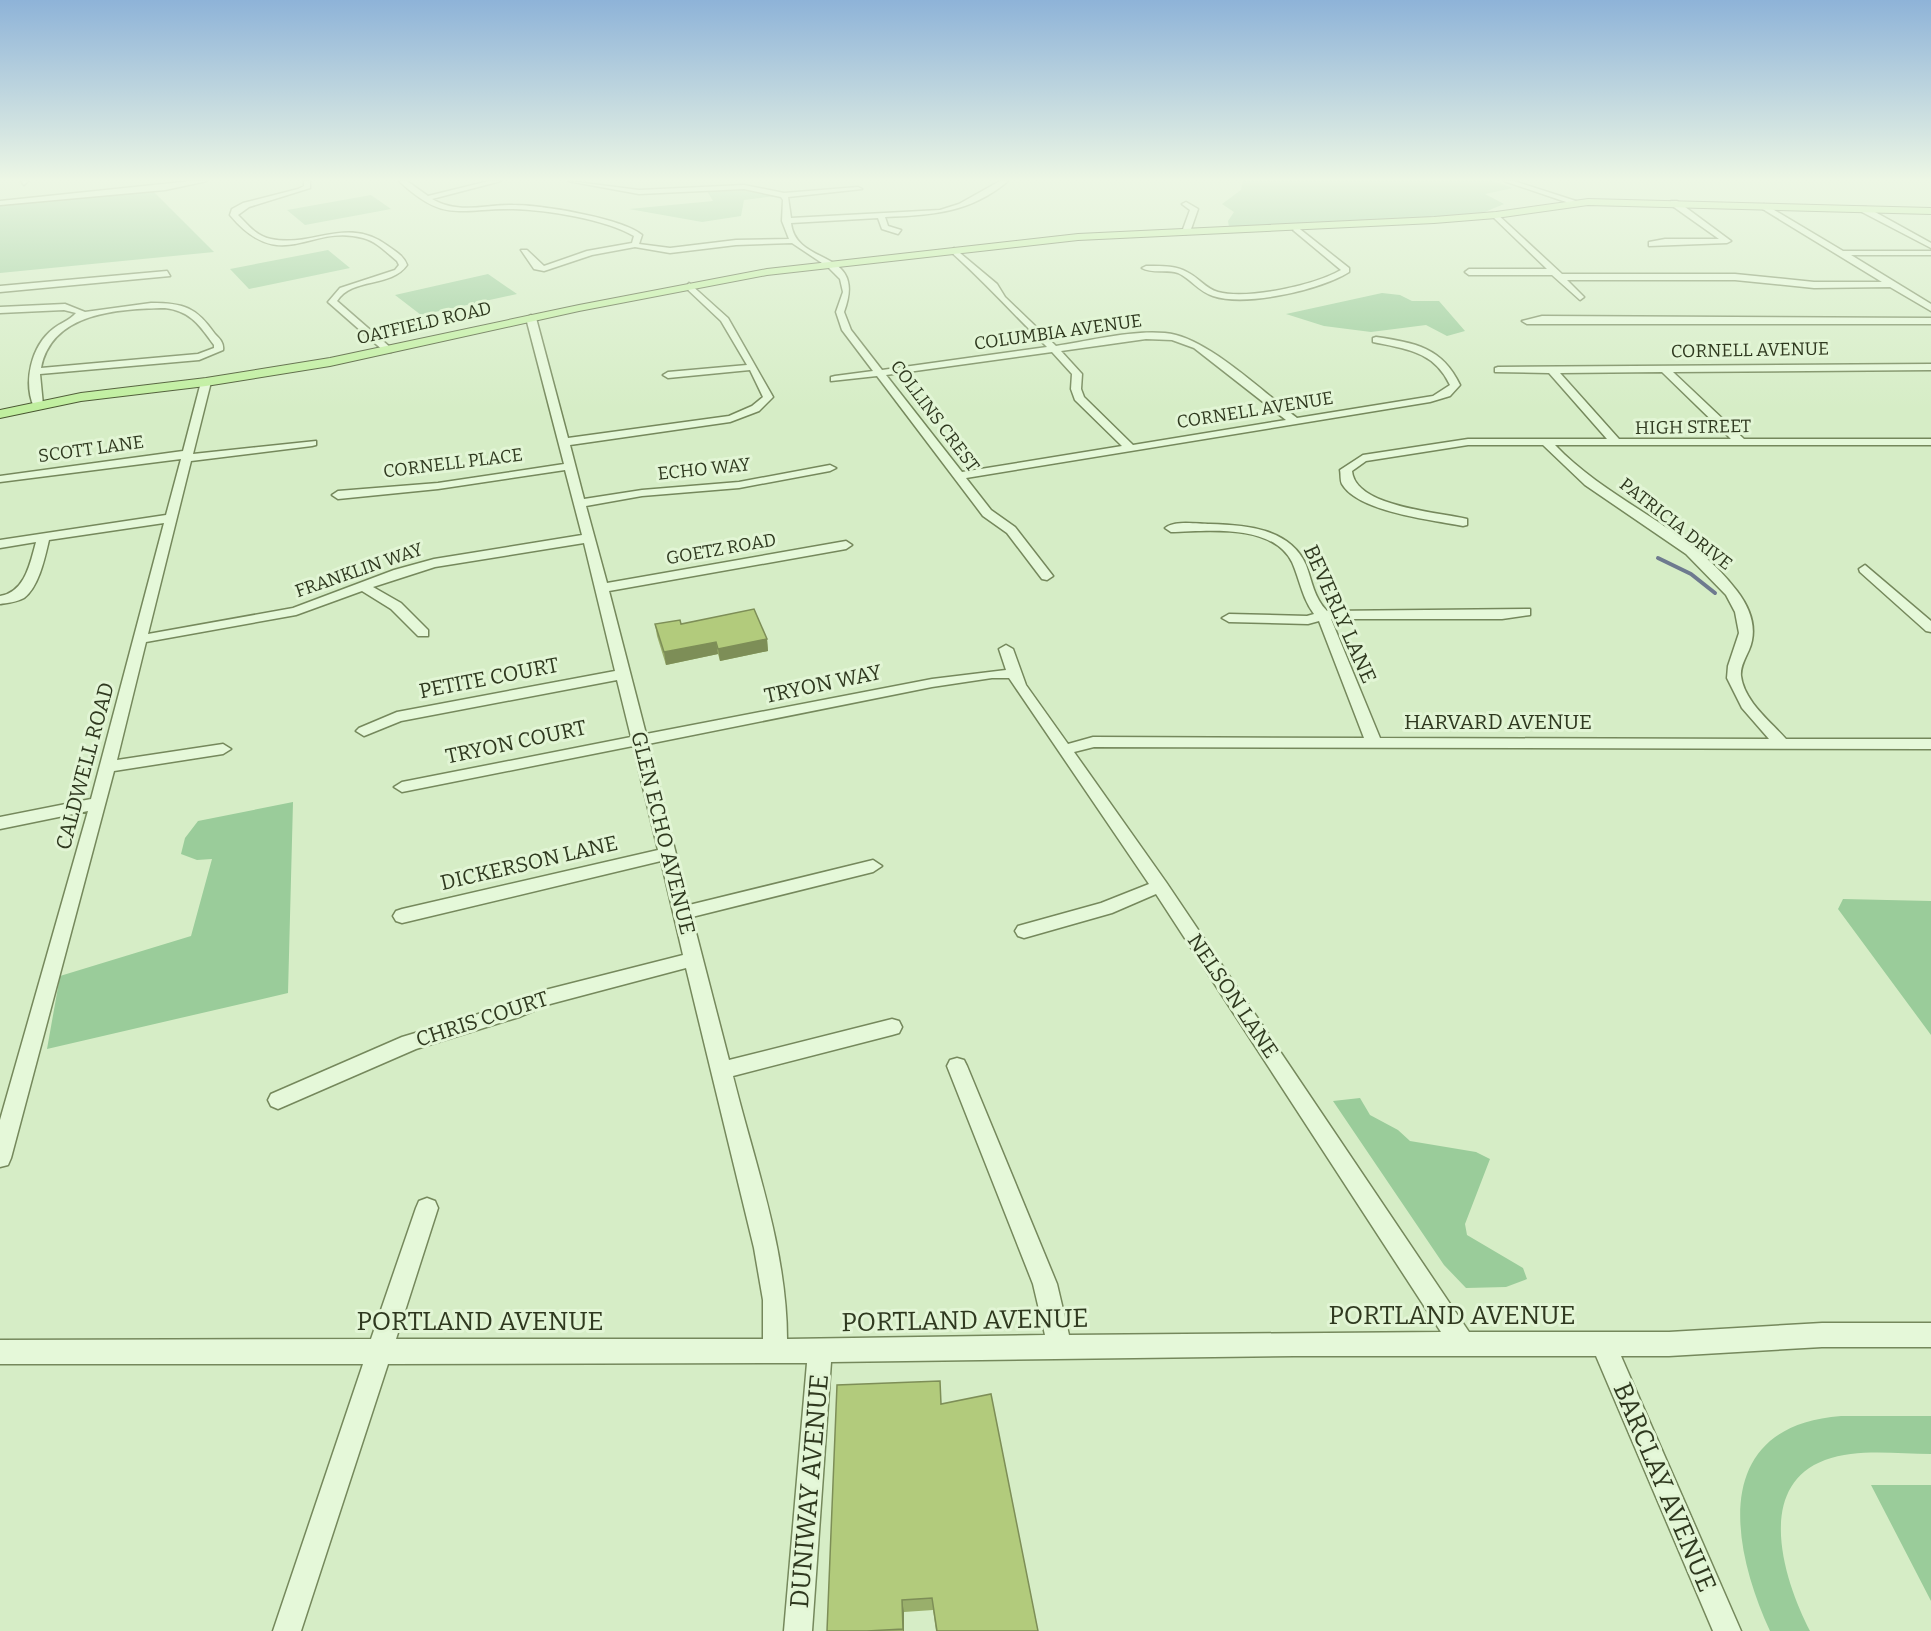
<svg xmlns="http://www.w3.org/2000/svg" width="1931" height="1631" viewBox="0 0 1931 1631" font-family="Bitter,serif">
<rect width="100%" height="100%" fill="#d6edc6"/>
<path fill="#9acc9a" d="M 1243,181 L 1493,181 L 1513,188 L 1485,194 L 1504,204 L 1480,214 L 1374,221 L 1229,227 L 1228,221 L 1234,212 L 1222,204 L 1241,190 Z
M 739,189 L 775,196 L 744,200 L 741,216 L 702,222 L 629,209 L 713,201 L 707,191 Z
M 153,191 L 214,252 L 0,273 L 0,204 Z
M 371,195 L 391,209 L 305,225 L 287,210 Z
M 328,250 L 350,268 L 249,289 L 230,269 Z
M 488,274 L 517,294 L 421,315 L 395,295 Z
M 1382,293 L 1400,295 L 1412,301 L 1439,301 L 1465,331 L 1447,336 L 1426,325 L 1371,332 L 1324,326 L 1286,314 Z
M 293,802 L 288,993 L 47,1049 L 60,976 L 191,936 L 212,859 L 197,860 L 181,854 L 185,838 L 198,821 Z
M 1843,899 L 1931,901 L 1931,1035 L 1838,909 Z
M 1360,1098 L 1370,1115 L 1398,1130 L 1410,1141 L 1476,1152 L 1490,1159 L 1465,1224 L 1467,1235 L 1523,1268 L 1527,1279 L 1506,1287 L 1466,1288 L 1444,1265 L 1333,1101 Z
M 1841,1416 L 1931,1416 L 1931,1454 C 1897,1454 1858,1448 1825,1460 C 1753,1487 1785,1583 1810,1631 L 1770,1631 C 1730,1544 1711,1426 1841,1416 Z
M 1871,1485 L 1931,1485 L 1931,1601 Z"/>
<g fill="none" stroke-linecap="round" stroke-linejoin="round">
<path stroke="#6e7a8f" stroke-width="4" d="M 1658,558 L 1691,574 L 1715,593"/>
<defs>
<path id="minor" d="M 21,181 L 28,181 L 24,185 Z
M 192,181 L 207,181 L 165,190 L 0,205 L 0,201 Z
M 304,181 L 310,181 L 310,188 L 249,207 L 238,215 C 248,225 256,236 271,239 C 313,248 347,215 388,246 C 395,251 404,256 407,265 C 391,288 352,277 337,301 L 391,348 L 391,352 L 385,352 L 328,302 L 340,288 L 395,270 L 399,265 L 397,261 C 387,253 376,241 363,238 C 310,223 281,276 230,215 L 232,209 L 243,203 L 298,189 L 304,186 Z
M 399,181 L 407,181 L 428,196 L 489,181 L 501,181 L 432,199 C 459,215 485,204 513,205 C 541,205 622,218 642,235 L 639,244 L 670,248 L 736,240 L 789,239 L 782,221 L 783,200 L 781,197 L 744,189 L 639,194 L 568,181 L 639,190 L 744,185 L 784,193 L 858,187 L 862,189 L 788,197 L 791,218 L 940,210 L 959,204 L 1000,181 L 1008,181 C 970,213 932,215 885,217 L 888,226 L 901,230 L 898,234 L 882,229 L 878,218 L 791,223 C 796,268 868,247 844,312 L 851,330 L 882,370 L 1047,347 C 1014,315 985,282 951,252 L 954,248 L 997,284 L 1005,297 L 1056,346 C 1090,341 1143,327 1176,335 C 1214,345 1265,393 1297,418 L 1433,396 L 1450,385 C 1434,351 1406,349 1373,342 L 1373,338 L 1376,337 C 1415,343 1442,347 1460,385 L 1450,396 L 1430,402 L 966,478 L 991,510 L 1015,527 L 1053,576 L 1047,580 L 1042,579 L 1007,533 L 983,516 L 877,376 L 831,381 L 831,377 L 835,376 L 873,371 L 842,330 L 836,312 L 843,292 L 840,279 L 828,267 L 792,243 L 736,245 L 670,253 L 635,247 L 592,255 L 544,271 L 534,269 L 521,250 L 527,250 L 544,266 L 587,251 L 632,243 L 634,236 C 605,219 547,210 513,209 C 459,208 445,224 399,181 ZM 1146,339 L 1172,340 L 1194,348 L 1286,420 L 1133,445 L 1084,397 L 1081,389 L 1082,374 L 1061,351 ZM 1052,352 L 1072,374 L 1071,389 L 1075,400 L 1122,446 L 962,472 L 886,375 Z
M 1504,181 L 1514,181 L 1579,202 L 1572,204 Z
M 1671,201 L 1677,201 L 1731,241 L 1727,243 L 1649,246 L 1649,242 L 1665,239 L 1719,239 L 1671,205 Z
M 1186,202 L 1198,209 L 1190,232 L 1186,234 L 1182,232 L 1190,210 L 1182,204 Z
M 1764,204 L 1843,251 L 1931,251 L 1931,255 L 1851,255 L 1931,304 L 1931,311 L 1890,287 L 1814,288 L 1735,280 L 1567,280 L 1584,297 L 1580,300 L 1552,275 L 1469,275 L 1465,272 L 1469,269 L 1547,269 L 1493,217 L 1496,213 L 1562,274 L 1735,274 L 1814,282 L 1882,282 L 1761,208 Z
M 1860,207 L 1866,207 L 1931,243 L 1931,248 L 1860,211 Z
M 1296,226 L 1349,268 L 1349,272 C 1320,290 1246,307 1213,296 C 1199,292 1191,279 1178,273 C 1167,269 1152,274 1142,268 L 1146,266 C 1160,266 1175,265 1187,272 C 1198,277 1206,289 1218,292 C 1248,300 1315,285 1341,270 L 1293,230 Z
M 167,271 L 170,276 L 0,292 L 0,286 Z
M 689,283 L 728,318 L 773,397 L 759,411 L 730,422 L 570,445 L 584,499 L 642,490 L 739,482 L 830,465 L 836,468 L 830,471 L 739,488 L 642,496 L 586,506 L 607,583 L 846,541 L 852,545 L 846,549 L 609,591 L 646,734 L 932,679 L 1006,670 L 999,649 L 1006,645 L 1013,649 L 1026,685 L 1068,744 L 1093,737 L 1364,738 L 1319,621 L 1308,624 L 1229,622 L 1222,618 L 1229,614 L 1307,616 L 1314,614 C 1302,598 1300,580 1292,562 C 1272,523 1207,531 1171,532 L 1165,528 C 1174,520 1198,524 1210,524 C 1245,525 1290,528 1306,565 C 1312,581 1314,598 1327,611 L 1530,609 L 1530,615 L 1502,619 L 1331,619 L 1380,738 L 1769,739 L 1742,708 L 1727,678 L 1728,666 L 1739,633 L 1735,612 L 1726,595 L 1686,554 L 1585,485 L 1543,445 L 1468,445 L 1366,461 L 1352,471 C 1355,507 1438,512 1467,519 L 1467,525 L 1463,526 C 1433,520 1358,512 1342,484 C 1340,480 1341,474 1340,470 L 1363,455 L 1468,439 L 1607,439 L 1549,373 L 1495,372 L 1495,368 L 1498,367 L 1931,364 L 1931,370 L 1673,372 L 1744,439 L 1931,439 L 1931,445 L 1555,445 C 1609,502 1690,528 1737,591 C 1750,608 1758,629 1749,650 C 1745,659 1740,667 1741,676 C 1744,701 1770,721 1786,739 L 1931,739 L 1931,749 L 1094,747 L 1074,752 L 1166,882 L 1469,1332 L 1669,1332 L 1822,1323 L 1931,1323 L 1931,1347 L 1822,1347 L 1669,1356 L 1621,1356 L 1741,1631 L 1713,1631 L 1596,1356 L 1294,1356 L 831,1362 L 812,1631 L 784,1631 L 807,1363 L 388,1364 L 301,1631 L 273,1631 L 363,1364 L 0,1364 L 0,1340 L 371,1339 L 416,1208 L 419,1201 L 427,1198 L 435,1201 L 438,1208 L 396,1339 L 763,1339 L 763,1300 L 754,1248 L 686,968 L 550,1004 L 519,1017 L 416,1049 L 278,1109 L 271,1106 L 268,1100 L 271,1094 L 402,1037 L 505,1006 L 545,990 L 683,955 L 661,861 L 402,923 L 396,921 L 393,916 L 396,911 L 402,909 L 658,850 L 633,746 L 402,792 L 394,787 L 402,782 L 631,737 L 617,680 L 401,721 L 364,736 L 356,731 L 359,728 L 397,712 L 615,671 L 584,543 L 435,567 L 373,587 L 401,603 L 428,630 L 428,636 L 418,636 L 391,609 L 362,591 L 296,615 L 146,642 L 117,760 L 223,744 L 231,749 L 223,754 L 114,771 L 11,1158 L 8,1165 L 0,1167 L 0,1120 L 88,811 L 0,829 L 0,817 L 91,799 L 164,523 L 49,540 C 45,557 39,587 24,598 C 17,602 7,603 0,604 L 0,596 C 25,592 30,564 36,542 L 0,548 L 0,540 L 166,515 L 181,459 L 0,482 L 0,476 L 183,451 L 201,382 L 206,379 L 211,382 L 193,454 L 316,441 L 316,445 L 312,446 L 191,461 L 148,634 L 293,608 L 394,570 L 434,559 L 582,535 L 565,470 L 438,489 L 338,499 L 332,495 L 338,491 L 438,483 L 564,464 L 526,318 L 531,315 L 536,318 L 568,438 L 729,416 L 752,406 L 763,397 L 750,370 L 668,378 L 663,375 L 668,372 L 747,365 L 721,321 L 686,288 ZM 1662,372 L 1731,439 L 1619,439 L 1560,373 ZM 992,678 L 1009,678 L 1149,884 L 1101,903 L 1018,926 L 1015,931 L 1018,936 L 1024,938 L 1112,913 L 1156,894 L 1441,1332 L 1069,1335 L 1057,1284 L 967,1066 L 964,1060 L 957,1058 L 950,1060 L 947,1066 L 1033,1284 L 1045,1335 L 787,1339 C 787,1250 754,1161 733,1076 L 892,1035 L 899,1033 L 902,1027 L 899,1021 L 892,1019 L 729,1060 L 692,917 L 873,872 L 882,866 L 873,860 L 689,905 L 648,744 L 932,687 Z
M 151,303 C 184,303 196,307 215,334 C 220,339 224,343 223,350 L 199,360 L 40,374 L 43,405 L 34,407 C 23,383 31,346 53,329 C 60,323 69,321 76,313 L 64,310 L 0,313 L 0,307 L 65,304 L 85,312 ZM 165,308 C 191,311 200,326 214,345 L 214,348 L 198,354 L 41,368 C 52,312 118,309 165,308 Z
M 1542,316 L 1931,318 L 1931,324 L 1527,324 L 1522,321 Z
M 1865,565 L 1931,621 L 1931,632 L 1926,631 L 1860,572 L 1859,569 Z"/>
<path id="major" d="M 1588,199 L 1931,208 L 1931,214 L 1588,205 L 1496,218 L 1434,223 L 1078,240 L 767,275 L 579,311 L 330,366 L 206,386 L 81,401 L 0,418 L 0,410 L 81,393 L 206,378 L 330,358 L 579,305 L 767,269 L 1078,234 L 1434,217 L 1496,212 Z"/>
</defs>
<use href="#minor" stroke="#75885c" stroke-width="3"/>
<use href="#major" stroke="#485630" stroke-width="2"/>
<use href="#minor" fill="#e5f8d9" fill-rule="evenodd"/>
<use href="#major" fill="#c0ef9f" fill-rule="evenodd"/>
</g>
<path fill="#99af6b" d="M 655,624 L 767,639 L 768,651 L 720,661 L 718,654 L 666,665 L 657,636 Z
M 941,1404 L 1038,1631 L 936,1631 L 933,1610 L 904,1612 L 904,1631 L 827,1631 Z"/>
<path fill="#7d8e57" d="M 767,639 L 768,651 L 720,661 L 718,649 Z
M 716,642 L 718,654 L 666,665 L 664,652 Z
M 902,1600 L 904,1612 L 904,1631 L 903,1631 Z"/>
<path fill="#b2cb7c" stroke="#7d8e57" stroke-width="1.5" d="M 754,609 L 767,639 L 718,649 L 716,642 L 664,652 L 655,624 L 680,620 L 681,624 Z
M 940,1381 L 941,1404 L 991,1394 L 1038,1631 L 937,1631 L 932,1598 L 902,1600 L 903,1629 L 867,1631 L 827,1631 L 837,1385 Z"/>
<linearGradient id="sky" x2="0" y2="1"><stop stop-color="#8eb3d8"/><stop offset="0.44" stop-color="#edf7e5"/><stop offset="1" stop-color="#edf7e5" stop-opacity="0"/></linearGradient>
<rect width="1931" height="409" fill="url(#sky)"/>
<g text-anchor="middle" stroke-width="6" stroke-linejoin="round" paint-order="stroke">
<g font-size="18" fill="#2f391f" stroke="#e2f5d5">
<text transform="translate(424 323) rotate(-13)" y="6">OATFIELD ROAD</text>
<text transform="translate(1058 332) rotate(-8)" y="6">COLUMBIA AVENUE</text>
<text transform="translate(1750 350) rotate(-1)" y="6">CORNELL AVENUE</text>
<text transform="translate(1255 410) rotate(-9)" y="6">CORNELL AVENUE</text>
<text transform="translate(935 416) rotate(53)" y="6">COLLINS CREST</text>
<text transform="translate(1693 427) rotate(-1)" y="6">HIGH STREET</text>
<text transform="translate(91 449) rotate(-8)" y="6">SCOTT LANE</text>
<text transform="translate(453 463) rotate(-7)" y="6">CORNELL PLACE</text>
<text transform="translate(704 469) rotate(-6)" y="6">ECHO WAY</text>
<text transform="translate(1676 524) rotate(38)" y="6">PATRICIA DRIVE</text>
<text transform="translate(721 549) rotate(-10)" y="6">GOETZ ROAD</text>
<text transform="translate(359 570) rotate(-19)" y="6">FRANKLIN WAY</text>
</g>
<g font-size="21" fill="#2f391f" stroke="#e2f5d5">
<text transform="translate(1340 614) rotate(66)" y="7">BEVERLY LANE</text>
<text transform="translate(489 678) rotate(-11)" y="7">PETITE COURT</text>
<text transform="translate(823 684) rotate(-12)" y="7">TRYON WAY</text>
<text x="1498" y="729">HARVARD AVENUE</text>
<text transform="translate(516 742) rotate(-12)" y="7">TRYON COURT</text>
<text transform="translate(85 766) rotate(-75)" y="7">CALDWELL ROAD</text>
<text transform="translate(663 833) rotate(76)" y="7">GLEN ECHO AVENUE</text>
<text transform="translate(529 863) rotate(-13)" y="7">DICKERSON LANE</text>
<text transform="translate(1233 996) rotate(56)" y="7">NELSON LANE</text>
<text transform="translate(482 1019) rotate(-18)" y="7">CHRIS COURT</text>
</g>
<g font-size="26" fill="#2f391f" stroke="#e2f5d5">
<text x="1452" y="1324">PORTLAND AVENUE</text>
<text transform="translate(965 1320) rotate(-1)" y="9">PORTLAND AVENUE</text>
<text x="480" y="1330">PORTLAND AVENUE</text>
<text transform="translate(1665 1487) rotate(67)" y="9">BARCLAY AVENUE</text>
<text transform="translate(809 1491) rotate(-85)" y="9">DUNIWAY AVENUE</text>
</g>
</g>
</svg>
